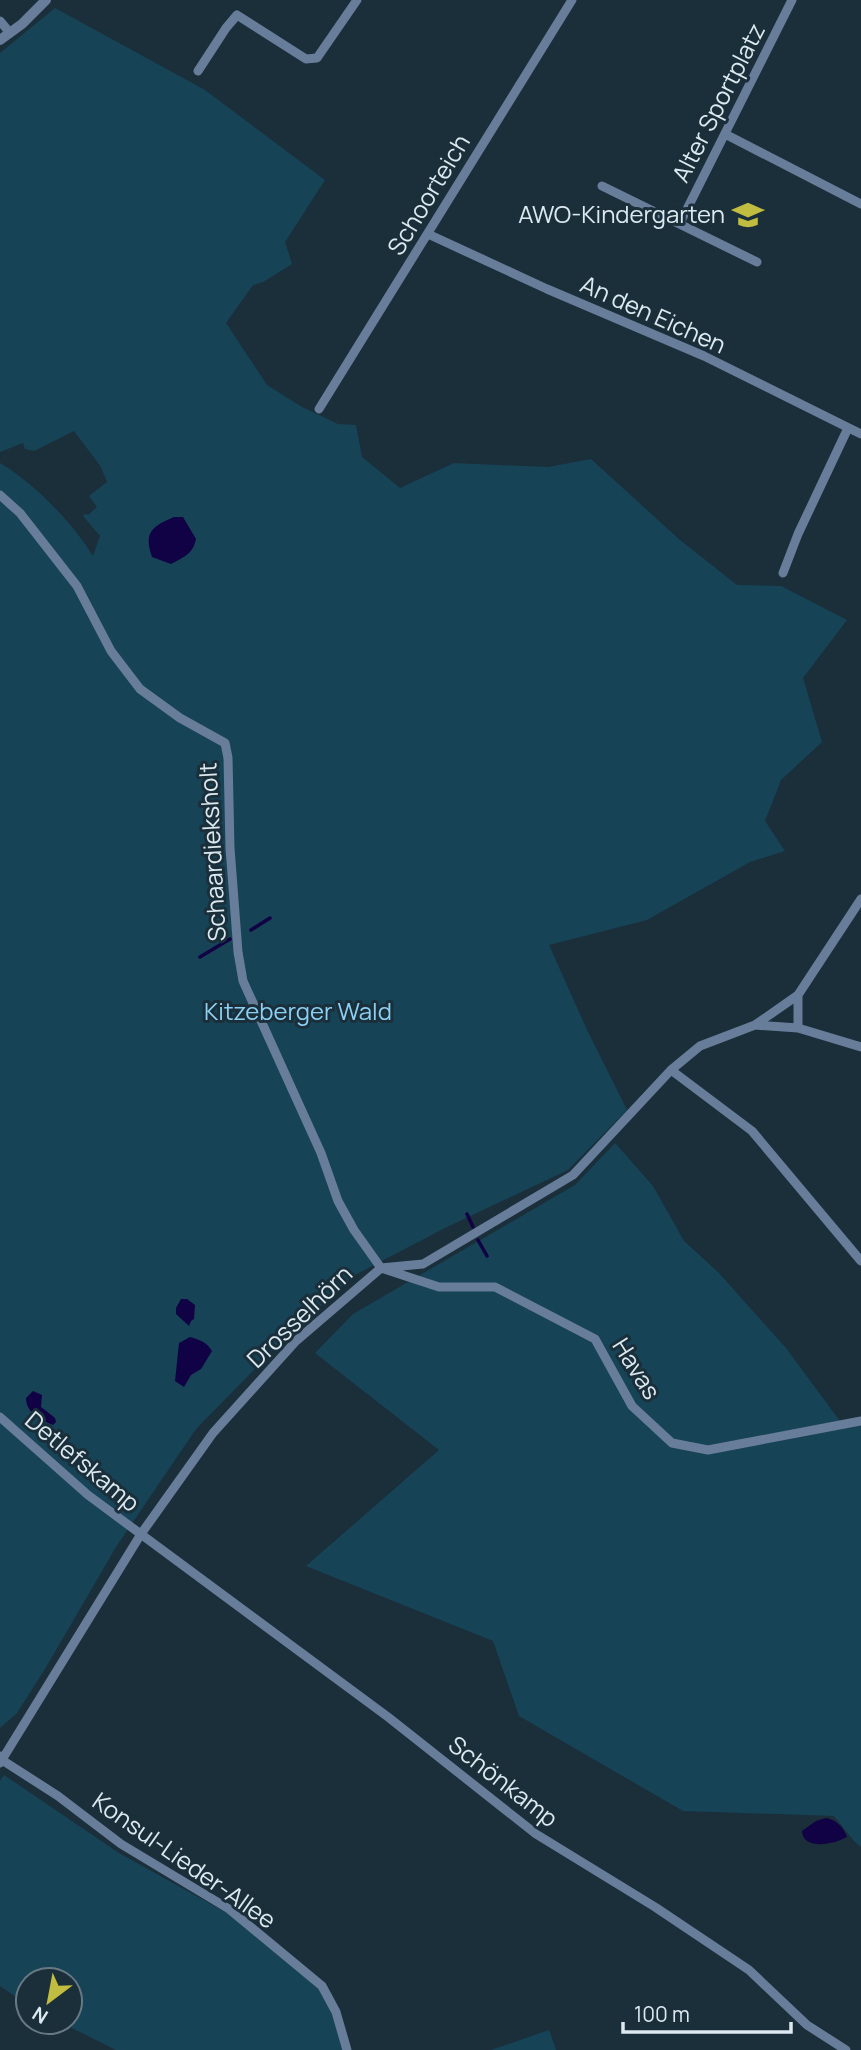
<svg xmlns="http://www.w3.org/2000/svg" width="861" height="2050" viewBox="0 0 861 2050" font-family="Manrope,sans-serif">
<rect width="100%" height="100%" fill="#1a2f3a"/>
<path fill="#174357" d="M 55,8 L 205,90 L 325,180 L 285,242 L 292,264 L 263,282 L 253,285 L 226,323 L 267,385 L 302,407 L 338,424 L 356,425 L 362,457 L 400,488 L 454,463 L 548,467 L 591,459 L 680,540 L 737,585 L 781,586 L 847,620 L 803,678 L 822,742 L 781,780 L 765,821 L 785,851 L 750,862 L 647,920 L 549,945 L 588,1032 L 627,1110 L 568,1170 L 445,1228 L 355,1275 L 285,1338 L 196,1429 L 116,1547 L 45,1669 L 17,1713 L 0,1728 L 0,463 C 35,484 71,521 93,556 L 100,536 L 83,516 L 86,514 L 88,515 L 97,507 L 89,496 L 107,482 L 101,467 L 74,431 L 34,451 L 25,449 L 23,443 L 0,452 L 0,53 Z
M 615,1143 L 653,1186 L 684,1241 L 718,1272 L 786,1348 L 842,1424 L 861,1417 L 861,1847 L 854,1841 L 834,1816 L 683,1811 L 519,1716 L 493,1641 L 306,1566 L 439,1450 L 315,1353 L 353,1314 L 575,1185 Z
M 4,1775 L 119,1853 L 227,1913 L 319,1989 L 333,2014 L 343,2050 L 116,2050 L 60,2022 L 70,2022 L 70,1980 L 28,1980 L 28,2005 L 0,1986 L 0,1781 Z
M 549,2030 L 556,2050 L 491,2050 Z"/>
<path fill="#100244" d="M 174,517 L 183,517 L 196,539 C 193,554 184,557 171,564 L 152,557 C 143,532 153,526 174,517 Z
M 181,1299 L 187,1299 L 195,1305 L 194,1319 L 191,1321 L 189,1326 L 176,1314 L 176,1308 Z
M 190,1337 C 200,1340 207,1342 212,1351 L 201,1369 L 191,1375 L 184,1387 L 175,1381 L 179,1343 Z
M 33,1391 L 42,1395 L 41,1407 L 55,1418 L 56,1422 L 53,1425 C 41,1420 26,1413 26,1398 Z
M 826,1818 C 837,1820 844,1828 847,1837 C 835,1844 803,1851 802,1831 L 816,1821 Z"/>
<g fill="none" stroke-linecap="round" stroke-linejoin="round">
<path stroke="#100244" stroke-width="3.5" d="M 251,930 L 270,918
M 200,957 L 230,939
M 467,1214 L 473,1227
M 478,1240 L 487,1256"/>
<path stroke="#687d99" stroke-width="9" d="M 0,21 L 10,33
M 198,71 L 226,28 L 237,15 L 306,59 L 317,58 L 357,0
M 725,134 L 861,204
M 602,186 L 757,262
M 680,223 L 792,0
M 428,234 L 547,289 L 704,356 L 861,434
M 319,409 L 572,0
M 0,495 L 20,513 L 77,586 L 111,651 L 140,689 L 180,718 L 225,743 L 228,758 L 230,848 L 238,952 L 243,981 L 321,1153 L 338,1201 L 354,1230 L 381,1268 L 439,1287 L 495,1287 L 595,1339 L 632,1406 L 672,1443 L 708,1450 L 861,1421
M 783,573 L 798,534 L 848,428
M 755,1025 L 798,995 L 861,899
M 798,1028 L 798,995
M 671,1070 L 752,1131 L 861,1261
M 0,1417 L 88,1495 L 388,1717 L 536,1834 L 655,1907 L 749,1970 L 807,2025 L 846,2050
M 0,1756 L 2,1760 L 58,1796 L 121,1844 L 229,1909 L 322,1986 L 336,2012 L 347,2050
M 0,1763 L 141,1534 L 213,1433 L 296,1341 L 381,1268 L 423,1264 L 573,1175 L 671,1070 L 700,1046 L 755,1025 L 798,1028 L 861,1047"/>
<path stroke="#687d99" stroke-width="10" d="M 0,40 L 22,24 L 46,0"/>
</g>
<defs>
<symbol id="school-bare" viewBox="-9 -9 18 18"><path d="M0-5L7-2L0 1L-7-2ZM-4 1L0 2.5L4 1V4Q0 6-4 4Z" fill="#c1bd40" stroke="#1a2f3a" stroke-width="2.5" paint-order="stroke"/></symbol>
</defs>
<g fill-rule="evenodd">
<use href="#school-bare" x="726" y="193" width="44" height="44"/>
</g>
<g text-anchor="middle" stroke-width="6" stroke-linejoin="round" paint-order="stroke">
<g font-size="24" fill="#dce9f0" stroke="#1a2f3a">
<text transform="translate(719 103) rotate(-63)" y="8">Alter Sportplatz</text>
<text transform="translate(429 195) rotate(-59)" y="8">Schoorteich</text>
<text transform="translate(653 315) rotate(24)" y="8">An den Eichen</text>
<text transform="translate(213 852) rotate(-93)" y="8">Schaardieksholt</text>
<text transform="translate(300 1317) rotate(-44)" y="8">Drosselhörn</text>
<text transform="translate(636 1369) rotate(58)" y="8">Havas</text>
<text transform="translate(82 1462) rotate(40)" y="8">Detlefskamp</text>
<text transform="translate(503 1782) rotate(38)" y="8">Schönkamp</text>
<text transform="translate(184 1861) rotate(35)" y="8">Konsul-Lieder-Allee</text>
</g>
<g font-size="24" fill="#dce9f0" stroke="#1a2f3a" text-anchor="end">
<text x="725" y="223">AWO-Kindergarten</text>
</g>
<g font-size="24" fill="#8bd0f2" stroke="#1a2f3a">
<text x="298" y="1020">Kitzeberger Wald</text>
</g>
</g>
<g transform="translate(49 2001) rotate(212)"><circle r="33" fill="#1a2f3a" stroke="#687983" stroke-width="2"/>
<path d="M0-5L12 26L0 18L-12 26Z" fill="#c1bd40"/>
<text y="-10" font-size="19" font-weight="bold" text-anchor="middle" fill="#dce9f0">N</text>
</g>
<path d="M623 2022v10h168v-10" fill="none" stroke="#dce9f0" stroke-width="3.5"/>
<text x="634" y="2022" font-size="21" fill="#dce9f0" stroke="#1a2f3a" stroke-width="5" paint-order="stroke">100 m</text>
</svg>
